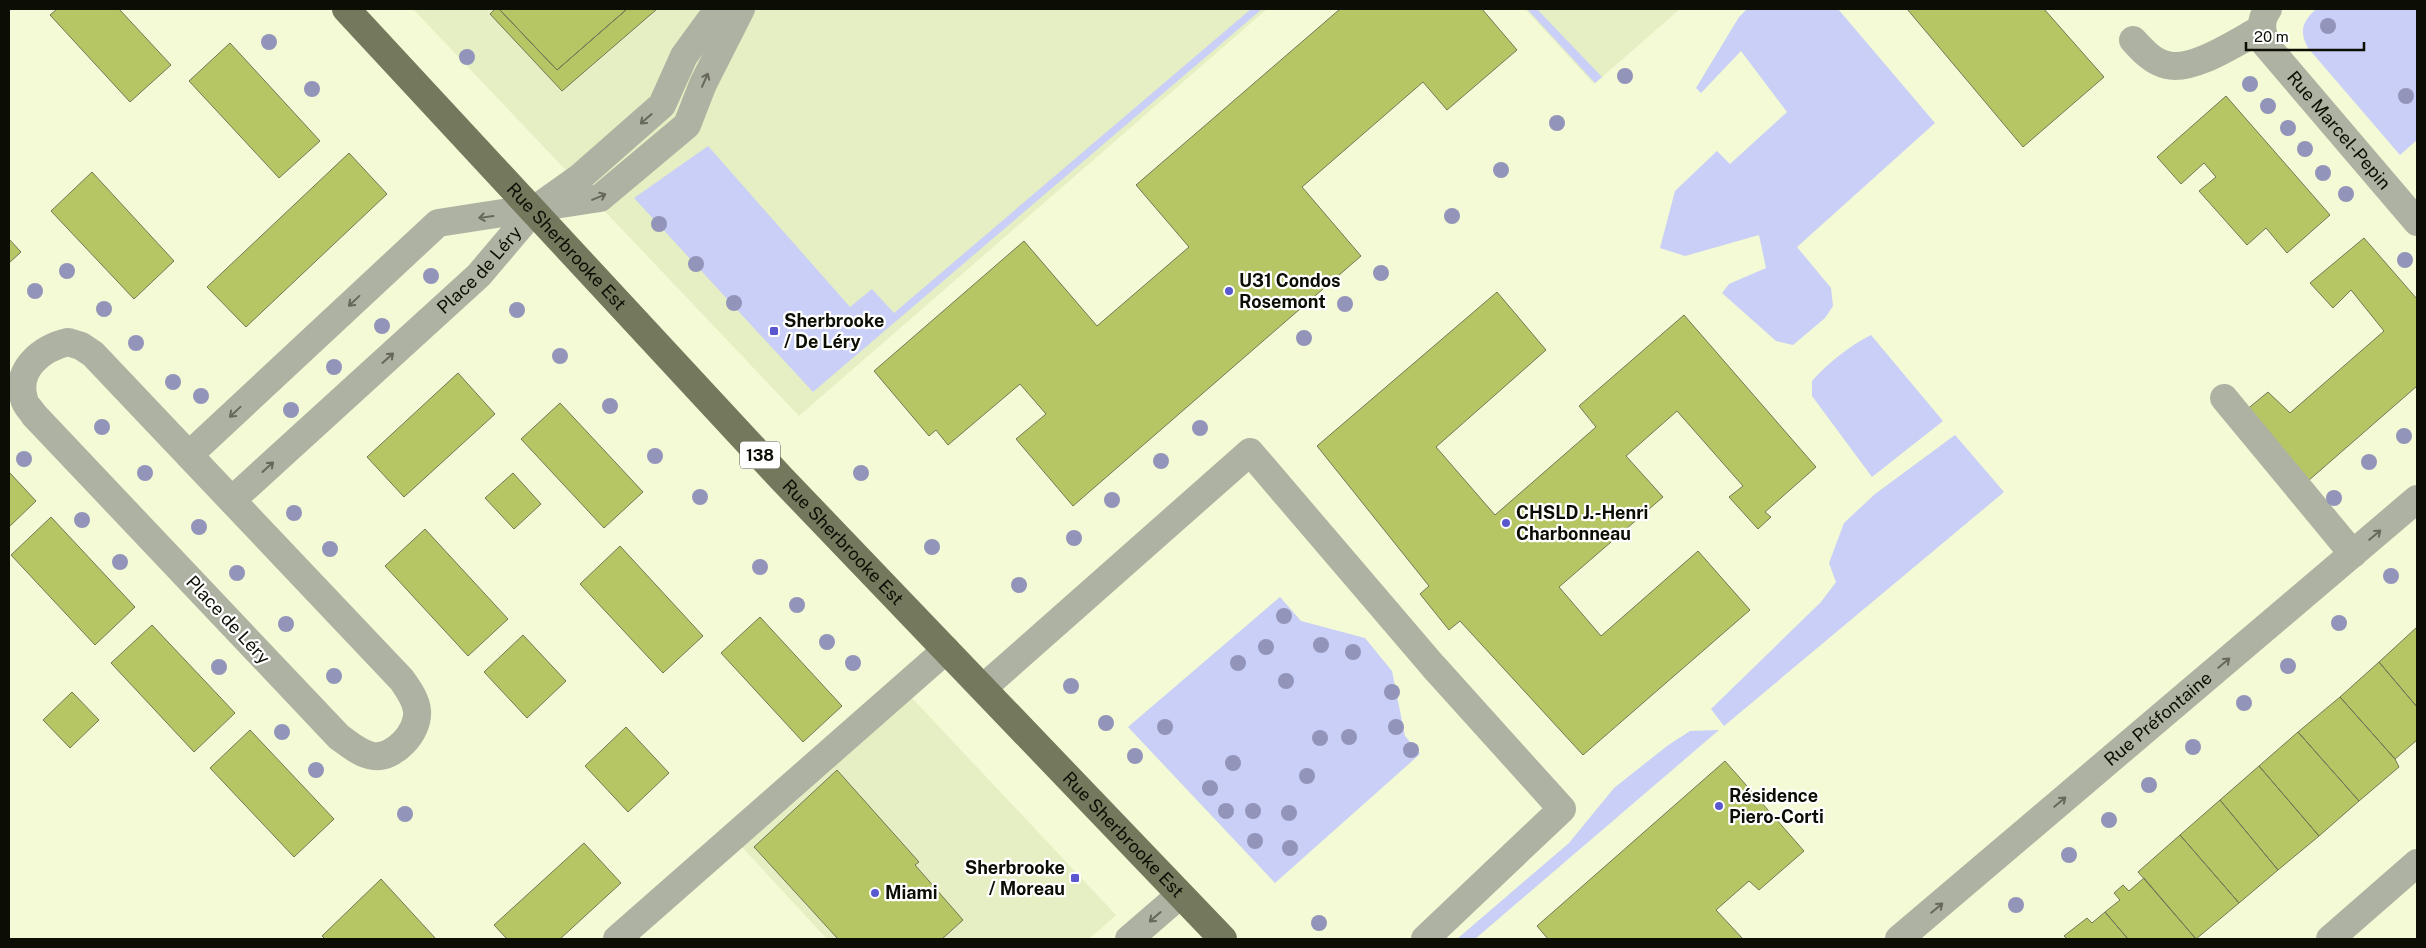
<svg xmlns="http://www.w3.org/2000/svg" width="2426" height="948" viewBox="0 0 2426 948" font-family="'Public Sans',sans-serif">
<rect width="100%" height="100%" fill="#f3fad5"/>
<path fill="#e6efc3" d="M 413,9 L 1267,9 L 799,416 Z
M 1525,9 L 1680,9 L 1594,84 Z
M 897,682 L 1116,915 L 1089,939 L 827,939 L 729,833 Z"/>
<path fill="#c9cff6" d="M 1251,9 L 1262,9 L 813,392 L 634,198 L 708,146 L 850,307 L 872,289 L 894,313 Z
M 1527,9 L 1537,9 L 1602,77 L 1595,83 Z
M 1747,9 L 1838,9 L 1935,123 L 1797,247 L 1831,288 L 1833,306 L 1825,318 L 1793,345 L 1776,341 L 1722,293 L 1729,284 L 1766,268 L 1759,235 L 1685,256 L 1660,248 L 1675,191 L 1717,151 L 1730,164 L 1787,112 L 1741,51 L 1701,93 L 1696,88 L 1739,17 Z
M 2316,9 L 2417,9 L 2417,140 L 2400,155 L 2308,48 C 2299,32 2302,22 2316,9 Z
M 1871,335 L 1943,421 L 1872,477 L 1812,396 L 1812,381 C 1828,363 1849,346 1871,335 Z
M 1955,435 L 2004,492 L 1724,726 L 1711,709 L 1821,602 L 1836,582 L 1829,563 L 1844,523 L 1875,494 Z
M 1280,597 L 1301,621 L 1365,638 L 1392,671 L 1405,736 L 1420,754 L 1275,883 L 1128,727 Z
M 1719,730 L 1475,939 L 1457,939 L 1569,843 L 1614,788 L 1667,746 L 1690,731 Z"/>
<path fill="#b7c664" stroke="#727857" d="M 57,9 L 119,9 L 171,65 L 130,102 L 50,15 Z
M 495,9 L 499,9 L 557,70 L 627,9 L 657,9 L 562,91 L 490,14 Z
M 499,9 L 627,9 L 557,70 Z
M 1340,9 L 1482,9 L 1517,50 L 1447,110 L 1423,82 L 1302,187 L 1361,256 L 1073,506 L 1016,439 L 1046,414 L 1020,384 L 948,445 L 936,430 L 929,436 L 874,371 L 1024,241 L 1097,326 L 1189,247 L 1136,185 Z
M 1907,9 L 2044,9 L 2104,77 L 2023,147 Z
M 230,43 L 320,141 L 279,178 L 189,81 Z
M 2226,96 L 2330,215 L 2287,253 L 2266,228 L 2247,245 L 2199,191 L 2216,177 L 2204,163 L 2181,184 L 2157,157 Z
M 349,153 L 387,194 L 246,327 L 207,287 Z
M 92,172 L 174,261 L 134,299 L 51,211 Z
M 2364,238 L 2417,299 L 2417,386 L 2308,481 L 2245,411 L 2268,392 L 2290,413 L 2384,331 L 2351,290 L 2333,308 L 2310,283 Z
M 9,239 L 21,252 L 9,263 Z
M 1497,292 L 1546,350 L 1436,447 L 1495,515 L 1596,427 L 1579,406 L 1684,315 L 1816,467 L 1765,512 L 1771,517 L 1758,529 L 1729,497 L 1743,486 L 1677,411 L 1626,456 L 1663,497 L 1559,587 L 1601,636 L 1698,551 L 1750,610 L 1583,755 L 1460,621 L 1449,630 L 1420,594 L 1429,586 L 1317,446 Z
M 458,373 L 495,414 L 404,497 L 367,457 Z
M 560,403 L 643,492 L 604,528 L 521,439 Z
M 9,472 L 36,501 L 9,527 Z
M 513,473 L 541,504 L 514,529 L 485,498 Z
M 51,517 L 135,607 L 95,645 L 11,555 Z
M 425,529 L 508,619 L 468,656 L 385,566 Z
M 620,546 L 703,636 L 663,673 L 580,584 Z
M 760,617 L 842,706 L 803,742 L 721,653 Z
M 152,625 L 235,713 L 194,752 L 111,663 Z
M 2417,627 L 2417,707 L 2379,662 Z
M 523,635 L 566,681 L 527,718 L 484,672 Z
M 2379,662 L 2417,707 L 2417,740 L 2395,759 L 2340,697 Z
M 72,692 L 99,720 L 70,748 L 43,720 Z
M 2340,697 L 2395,759 L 2399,767 L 2359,801 L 2298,732 Z
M 626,727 L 669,773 L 628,812 L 585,766 Z
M 250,730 L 334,819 L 294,857 L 210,768 Z
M 2298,732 L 2359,801 L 2319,836 L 2259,766 Z
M 1725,761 L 1804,851 L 1759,890 L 1749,881 L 1716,910 L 1743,939 L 1548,939 L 1537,926 Z
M 2259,766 L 2319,836 L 2278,870 L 2220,800 Z
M 837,770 L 919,862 L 915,865 L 963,920 L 942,939 L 838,939 L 754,847 Z
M 2220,800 L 2278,870 L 2239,903 L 2180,835 Z
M 2180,835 L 2239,903 L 2196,939 L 2138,872 Z
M 584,843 L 621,883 L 560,939 L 507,939 L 494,925 Z
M 2144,878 L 2196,939 L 2128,939 L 2105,912 L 2120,900 L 2114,893 L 2123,885 L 2129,891 Z
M 381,879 L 436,939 L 325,939 L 322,936 Z
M 2105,912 L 2128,939 L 2067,939 L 2064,936 L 2087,918 L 2092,923 Z"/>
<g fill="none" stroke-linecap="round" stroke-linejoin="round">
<g stroke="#aeb2a2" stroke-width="28">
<path id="s1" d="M 2268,9 C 2259,21 2262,31 2266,45 L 2417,222"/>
<path d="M 2133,40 C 2143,51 2153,62 2167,65 C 2193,72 2238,41 2261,29"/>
<path d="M 68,342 L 81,346 L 93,354 L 402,680 C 408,689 416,699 417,711 C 419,732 394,759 373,756 C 360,754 349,744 339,737 L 34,415 C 31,410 25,405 24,399 C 15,369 42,348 68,342 Z"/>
<path d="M 2224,398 L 2353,554"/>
<path d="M 189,455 L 438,223 L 600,198 L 687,125 L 703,84 L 741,9"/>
<path id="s2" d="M 232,500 L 479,275 L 534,210 L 579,178 L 662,105 L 684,56 L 711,19 L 723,9"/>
<path d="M 983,688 L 1250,452 L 1433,666 L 1562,809 L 1425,939"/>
<path d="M 617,939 L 946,650"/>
<path d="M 1129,939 L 1180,895"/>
<path id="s3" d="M 1899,939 L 2417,499"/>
<path d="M 2330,939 L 2417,863"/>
</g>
<path stroke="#74795d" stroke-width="28" id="s4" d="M 346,9 L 782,479 L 1223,939"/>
</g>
<g fill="#9294ba">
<circle cx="2328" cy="26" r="8"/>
<circle cx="269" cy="42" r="8"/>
<circle cx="467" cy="57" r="8"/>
<circle cx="1625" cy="76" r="8"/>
<circle cx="2250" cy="84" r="8"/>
<circle cx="312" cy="89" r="8"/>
<circle cx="2406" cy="96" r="8"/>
<circle cx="2268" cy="106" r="8"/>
<circle cx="1557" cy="123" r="8"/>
<circle cx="2288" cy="128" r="8"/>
<circle cx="2305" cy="149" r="8"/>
<circle cx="1501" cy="170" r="8"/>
<circle cx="2323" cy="173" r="8"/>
<circle cx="2346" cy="194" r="8"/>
<circle cx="1452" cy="216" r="8"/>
<circle cx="659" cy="224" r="8"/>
<circle cx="2405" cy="260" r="8"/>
<circle cx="696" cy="264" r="8"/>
<circle cx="67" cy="271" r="8"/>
<circle cx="1381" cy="273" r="8"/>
<circle cx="431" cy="276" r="8"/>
<circle cx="35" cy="291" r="8"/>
<circle cx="734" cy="303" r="8"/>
<circle cx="1345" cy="304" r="8"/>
<circle cx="104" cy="309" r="8"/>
<circle cx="517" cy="310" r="8"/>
<circle cx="382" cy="326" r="8"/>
<circle cx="1304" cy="338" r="8"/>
<circle cx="136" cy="343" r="8"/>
<circle cx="560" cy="356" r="8"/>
<circle cx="334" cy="367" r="8"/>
<circle cx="173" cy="382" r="8"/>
<circle cx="201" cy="396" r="8"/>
<circle cx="610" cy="406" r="8"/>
<circle cx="291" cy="410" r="8"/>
<circle cx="102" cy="427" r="8"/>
<circle cx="1200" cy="428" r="8"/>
<circle cx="2404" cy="436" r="8"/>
<circle cx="655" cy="456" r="8"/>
<circle cx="24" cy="459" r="8"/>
<circle cx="1161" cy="461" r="8"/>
<circle cx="2369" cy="462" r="8"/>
<circle cx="145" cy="473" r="8"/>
<circle cx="861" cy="473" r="8"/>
<circle cx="700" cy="497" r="8"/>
<circle cx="2334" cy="498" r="8"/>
<circle cx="1112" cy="500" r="8"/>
<circle cx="294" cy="513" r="8"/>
<circle cx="82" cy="520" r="8"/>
<circle cx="199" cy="527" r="8"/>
<circle cx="1074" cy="538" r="8"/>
<circle cx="932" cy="547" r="8"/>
<circle cx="330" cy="549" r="8"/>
<circle cx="120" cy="562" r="8"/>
<circle cx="760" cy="567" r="8"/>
<circle cx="237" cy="573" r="8"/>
<circle cx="2391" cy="576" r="8"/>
<circle cx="1019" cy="585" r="8"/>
<circle cx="797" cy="605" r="8"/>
<circle cx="1284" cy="616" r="8"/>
<circle cx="2339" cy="623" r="8"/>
<circle cx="286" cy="624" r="8"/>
<circle cx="827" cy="642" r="8"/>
<circle cx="1321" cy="645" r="8"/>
<circle cx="1266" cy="647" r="8"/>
<circle cx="1353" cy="652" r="8"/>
<circle cx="853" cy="663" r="8"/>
<circle cx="1238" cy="663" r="8"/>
<circle cx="2288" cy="666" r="8"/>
<circle cx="219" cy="667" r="8"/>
<circle cx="334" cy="676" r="8"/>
<circle cx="1286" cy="681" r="8"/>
<circle cx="1071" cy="686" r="8"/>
<circle cx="1392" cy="692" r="8"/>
<circle cx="2244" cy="703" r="8"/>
<circle cx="1106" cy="723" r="8"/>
<circle cx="1165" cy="727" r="8"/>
<circle cx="1396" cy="727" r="8"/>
<circle cx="282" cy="732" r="8"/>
<circle cx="1349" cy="737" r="8"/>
<circle cx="1320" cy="738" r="8"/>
<circle cx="2193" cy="747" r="8"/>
<circle cx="1411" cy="750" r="8"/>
<circle cx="1135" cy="756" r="8"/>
<circle cx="1233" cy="763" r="8"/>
<circle cx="316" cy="770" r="8"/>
<circle cx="1307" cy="776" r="8"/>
<circle cx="2149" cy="785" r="8"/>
<circle cx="1210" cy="788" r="8"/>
<circle cx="1226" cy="811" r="8"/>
<circle cx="1253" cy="811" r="8"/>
<circle cx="1289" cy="813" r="8"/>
<circle cx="405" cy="814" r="8"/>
<circle cx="2109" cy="820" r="8"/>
<circle cx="1255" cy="841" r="8"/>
<circle cx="1290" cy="848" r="8"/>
<circle cx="2069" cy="855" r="8"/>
<circle cx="2016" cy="905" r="8"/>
<circle cx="1319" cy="923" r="8"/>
</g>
<defs><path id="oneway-shaft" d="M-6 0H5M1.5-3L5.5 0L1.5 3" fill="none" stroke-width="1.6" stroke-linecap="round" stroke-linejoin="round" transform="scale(1.25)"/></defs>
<g stroke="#65685b">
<use href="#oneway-shaft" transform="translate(705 80) rotate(-66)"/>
<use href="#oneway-shaft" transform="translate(646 119) rotate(139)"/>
<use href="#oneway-shaft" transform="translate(599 197) rotate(-23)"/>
<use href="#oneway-shaft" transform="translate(486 217) rotate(172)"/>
<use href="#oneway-shaft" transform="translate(354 301) rotate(137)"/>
<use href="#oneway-shaft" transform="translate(388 358) rotate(-42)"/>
<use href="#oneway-shaft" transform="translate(235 412) rotate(137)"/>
<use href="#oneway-shaft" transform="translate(268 467) rotate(-42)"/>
<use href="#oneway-shaft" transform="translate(2375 535) rotate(-40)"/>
<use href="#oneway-shaft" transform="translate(2224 663) rotate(-40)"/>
<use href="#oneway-shaft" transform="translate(2060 802) rotate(-40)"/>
<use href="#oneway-shaft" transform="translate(1937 908) rotate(-40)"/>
<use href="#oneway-shaft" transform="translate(1155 917) rotate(139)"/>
</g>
<g fill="#5958cf" stroke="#fff" stroke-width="2">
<circle cx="1229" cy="291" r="5"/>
<rect x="769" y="326" width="10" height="10" rx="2.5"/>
<circle cx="1506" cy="523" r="5"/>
<circle cx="1719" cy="806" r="5"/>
<rect x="1070" y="873" width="10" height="10" rx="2.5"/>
<circle cx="875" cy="893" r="5"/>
</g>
<g text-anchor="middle" stroke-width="4.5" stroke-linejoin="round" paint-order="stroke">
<rect fill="#fff" stroke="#55564f" stroke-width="1" x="740" y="441.5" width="40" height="27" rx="4"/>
<g font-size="16" font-weight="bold" fill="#0c0e04">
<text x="760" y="461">138</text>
</g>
<g font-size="18" fill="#0c0e04" stroke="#fff">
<text dy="6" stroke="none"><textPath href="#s1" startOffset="150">Rue Marcel-Pepin</textPath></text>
<text dy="6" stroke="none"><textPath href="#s4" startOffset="324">Rue Sherbrooke Est</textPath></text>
<text dy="6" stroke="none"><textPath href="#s2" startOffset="338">Place de Léry</textPath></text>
<text dy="6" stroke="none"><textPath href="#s4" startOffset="729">Rue Sherbrooke Est</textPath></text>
<text transform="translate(228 620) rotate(47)" y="6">Place de Léry</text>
<text dy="6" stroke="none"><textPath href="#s3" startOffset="340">Rue Préfontaine</textPath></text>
<text dy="6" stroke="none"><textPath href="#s4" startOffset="1134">Rue Sherbrooke Est</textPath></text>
</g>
<g font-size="18" font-weight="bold" fill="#0c0e04" stroke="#fff" text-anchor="start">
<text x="1239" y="287">U31 Condos<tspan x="1239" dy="21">Rosemont</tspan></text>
<text x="784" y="327">Sherbrooke<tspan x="784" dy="21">/ De Léry</tspan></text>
<text x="1516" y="519">CHSLD J.-Henri<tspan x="1516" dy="21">Charbonneau</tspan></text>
<text x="1729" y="802">Résidence<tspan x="1729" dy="21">Piero-Corti</tspan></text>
<text x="1065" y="874" text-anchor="end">Sherbrooke<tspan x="1065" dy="21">/ Moreau</tspan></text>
<text x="885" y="899">Miami</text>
</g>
</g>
<rect width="2426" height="948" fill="none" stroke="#0c0e04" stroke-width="20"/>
<path d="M2246 42v8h118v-8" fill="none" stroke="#0c0e04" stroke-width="2.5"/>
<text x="2254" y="42" font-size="15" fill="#0c0e04" stroke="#ffffff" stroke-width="4" paint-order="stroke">20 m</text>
</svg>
